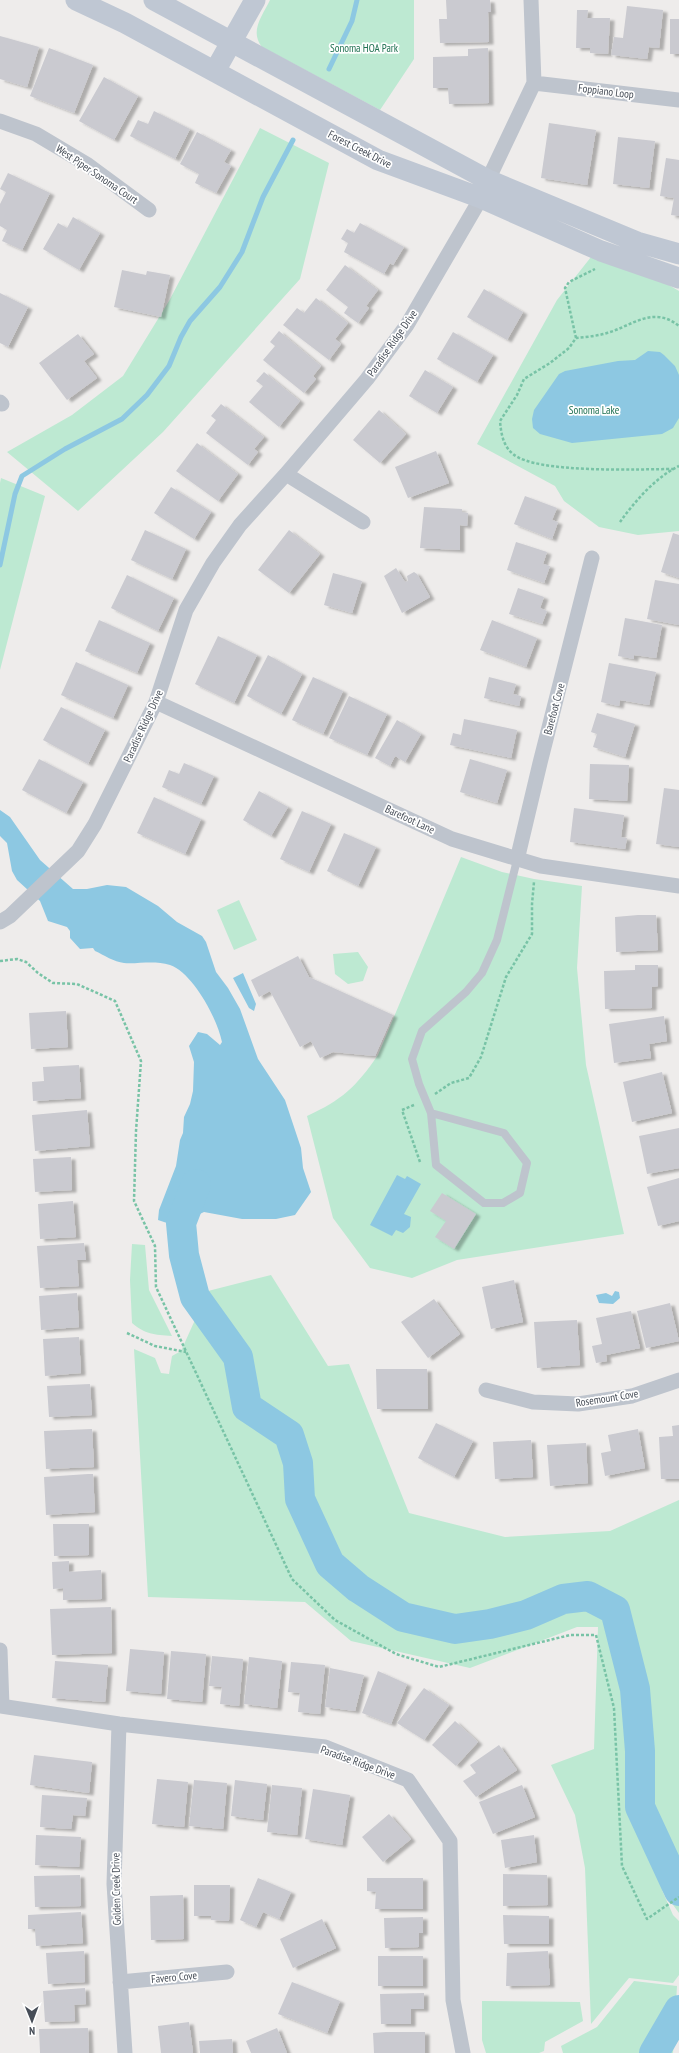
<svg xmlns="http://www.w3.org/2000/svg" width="679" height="2053" viewBox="0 0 679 2053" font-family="'PT Sans Narrow',sans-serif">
<defs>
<filter id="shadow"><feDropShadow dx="4.5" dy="2.5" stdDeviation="1" flood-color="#0004"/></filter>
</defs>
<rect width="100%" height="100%" fill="#eeeceb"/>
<path fill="#bde9d2" d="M 270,0 L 414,0 L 414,59 L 380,110 L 262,47 C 249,31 263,15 270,0 Z
M 260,128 L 329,163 L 300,279 L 163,432 L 78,511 L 7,452 L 72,415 L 123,376 L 169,301 Z
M 591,257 L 667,284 L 679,291 L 679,531 L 638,535 L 599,527 L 564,501 L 555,486 L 477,444 L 557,300 Z
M 1,478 L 45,496 L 0,670 L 0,483 Z
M 461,857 L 502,872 L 534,879 L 582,886 L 577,968 L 586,1065 L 624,1234 L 457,1260 L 412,1278 L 370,1268 L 333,1218 L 307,1116 C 342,1100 356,1087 378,1055 Z
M 239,900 L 257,940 L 234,950 L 217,910 Z
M 358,952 L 368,967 L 363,981 L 348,984 L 335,974 L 333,954 Z
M 132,1244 L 145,1245 L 149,1290 L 172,1336 C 154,1335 145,1334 132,1323 L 130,1280 Z
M 271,1275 L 328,1366 L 349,1364 L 409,1513 L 505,1537 L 610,1531 L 679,1500 L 679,1913 L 662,1890 L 673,1915 L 679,1921 L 679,1975 L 673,1983 L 629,1978 L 591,2024 L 585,1868 L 575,1815 L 551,1765 L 594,1749 L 598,1627 L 577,1627 L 470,1668 L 351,1641 L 305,1602 L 148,1597 L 134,1349 L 155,1358 L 161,1373 L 169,1374 L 172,1356 L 181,1351 L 208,1291 Z
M 634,1981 L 677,1986 L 673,2053 L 563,2053 L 561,2046 L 597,2027 Z
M 482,2001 L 580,2002 L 583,2021 L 545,2042 L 544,2051 L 539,2053 L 486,2053 L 482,2040 Z"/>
<path fill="#8dc8e2" d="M 648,351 L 660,352 L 664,355 L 675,366 L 679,375 L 679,418 L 673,428 L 662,434 L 572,443 L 540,434 L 533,428 L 532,419 L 534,410 L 559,374 L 565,371 L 618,361 L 635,360 Z
M 0,810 L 10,817 L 40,860 L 73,889 L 87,889 L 107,885 L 126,887 L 158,906 L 177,922 L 202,936 L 206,942 L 216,972 L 228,988 L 240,1009 L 258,1059 L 285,1100 L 301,1148 L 303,1168 L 311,1192 L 295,1215 L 276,1219 L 242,1219 L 204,1212 L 181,1223 L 167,1223 L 158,1220 L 159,1210 L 176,1166 L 180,1140 L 183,1133 L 184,1117 L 190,1104 L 193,1091 L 194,1062 L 189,1046 L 198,1032 L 207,1034 L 220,1045 L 222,1042 C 217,1018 193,973 170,965 C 154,960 139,964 124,963 C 114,962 104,955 95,951 L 93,948 L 80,949 L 70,938 L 70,931 L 67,927 L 48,921 L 40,901 L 17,880 L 12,871 L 7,843 L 0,836 Z
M 243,973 L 256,1004 L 254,1011 L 249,1008 L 233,978 Z
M 397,1175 L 405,1179 L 407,1176 L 421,1184 L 404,1214 L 411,1217 L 410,1227 L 403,1233 L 396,1230 L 392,1236 L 370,1225 Z
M 615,1291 L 619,1292 L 620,1298 L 613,1304 L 599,1303 L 596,1295 L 606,1293 L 612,1296 Z"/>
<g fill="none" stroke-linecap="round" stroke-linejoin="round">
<path stroke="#8dc8e2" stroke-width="5" d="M 329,69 L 352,21 L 357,0
M 0,565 L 15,494 L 22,476 L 65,449 L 122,419 L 147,395 L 169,366 L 181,337 L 190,321 L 220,287 L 242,252 L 263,197 L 293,140"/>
<path stroke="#8dc8e2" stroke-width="30" d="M 196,1184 L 181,1223 L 184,1255 L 195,1297 L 238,1357 L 247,1407 L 289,1435 L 298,1463 L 300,1499 L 330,1564 L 358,1588 L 403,1617 L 455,1629 L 490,1624 L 526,1615 L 563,1599 L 588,1596 L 615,1610 L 635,1689 L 640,1751 L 640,1807 L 679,1891
M 654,2053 L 679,2010"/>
</g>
<path fill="#cacad0" filter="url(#shadow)" d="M 446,0 L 490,0 L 491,12 L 488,12 L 489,42 L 440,43 L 439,19 L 447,19 Z
M 627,6 L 663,10 L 659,48 L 649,47 L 647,59 L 611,55 L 614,37 L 623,38 Z
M 577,10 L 588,10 L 587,18 L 610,18 L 608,54 L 590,53 L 590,48 L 576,48 Z
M 670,19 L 679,19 L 679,54 L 670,54 Z
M 0,36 L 39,47 L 27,87 L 0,79 Z
M 49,48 L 93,65 L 74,113 L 30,96 Z
M 488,48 L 489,103 L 449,104 L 448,88 L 433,88 L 433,57 L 468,56 L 468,49 Z
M 104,77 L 138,96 L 114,140 L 79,121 Z
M 154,111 L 190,129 L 175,159 L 130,136 L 138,120 L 148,124 Z
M 549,123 L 596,130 L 587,185 L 541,178 Z
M 197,132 L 231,150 L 224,162 L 231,166 L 216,193 L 195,183 L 199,174 L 180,164 Z
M 618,137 L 655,141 L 649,188 L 613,184 Z
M 666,158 L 679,160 L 679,216 L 671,215 L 674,198 L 660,196 Z
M 8,173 L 50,193 L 22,250 L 2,241 L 7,230 L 0,226 L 0,204 L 6,192 L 0,189 Z
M 73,217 L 100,233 L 79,270 L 43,249 L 58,223 L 67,228 Z
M 360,223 L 404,247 L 393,265 L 390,263 L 384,274 L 344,252 L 348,243 L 341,239 L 347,229 L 354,233 Z
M 345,265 L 378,290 L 366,306 L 369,308 L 358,323 L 344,313 L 348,307 L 326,290 Z
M 122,270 L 146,275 L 147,271 L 170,275 L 161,317 L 114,307 Z
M 484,289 L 523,312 L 507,340 L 467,317 Z
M 0,293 L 28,307 L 8,347 L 0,343 Z
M 316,298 L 348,323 L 335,339 L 341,344 L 329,360 L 283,325 L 297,308 L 304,313 Z
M 279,331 L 321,366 L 313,376 L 316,379 L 304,393 L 263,360 L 275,346 L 270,342 Z
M 453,332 L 493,355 L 477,382 L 437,359 Z
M 78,334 L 94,354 L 84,361 L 97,378 L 67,400 L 39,363 Z
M 425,370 L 453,387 L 437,413 L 409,396 Z
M 264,372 L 300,401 L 279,427 L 249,402 L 263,386 L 256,381 Z
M 221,404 L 264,437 L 254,449 L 258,452 L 248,465 L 206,433 L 216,420 L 211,416 Z
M 379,410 L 406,434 L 380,463 L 353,440 Z
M 197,443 L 238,474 L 218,501 L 176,471 Z
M 436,451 L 449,483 L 408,498 L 395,467 Z
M 171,487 L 211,512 L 194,539 L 154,513 Z
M 525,496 L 557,508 L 552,520 L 558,522 L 552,539 L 514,524 Z
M 424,507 L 462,509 L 462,512 L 468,513 L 467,526 L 460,525 L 460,550 L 420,548 Z
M 145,530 L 186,549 L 172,579 L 131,560 Z
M 289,530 L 320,554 L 289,593 L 258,570 Z
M 673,533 L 679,535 L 679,578 L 661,572 Z
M 516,542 L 547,552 L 543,564 L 550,566 L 544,583 L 507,570 Z
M 396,568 L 405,582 L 408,581 L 407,576 L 414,572 L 417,574 L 430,597 L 402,613 L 384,576 Z
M 333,573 L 362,581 L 352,613 L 324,605 Z
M 127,575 L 174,598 L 158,631 L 111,608 Z
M 655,580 L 679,584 L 679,625 L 647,619 Z
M 518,588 L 544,597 L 540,608 L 547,611 L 542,624 L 509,614 Z
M 625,618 L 662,625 L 656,658 L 634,655 L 634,659 L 618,656 Z
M 99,620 L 150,643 L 137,673 L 85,651 Z
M 492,620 L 537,638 L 526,667 L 480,650 Z
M 218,636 L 257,655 L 234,703 L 195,684 Z
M 268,655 L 302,674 L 281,714 L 247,696 Z
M 76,662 L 128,685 L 113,718 L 61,695 Z
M 609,663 L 656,672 L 649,705 L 620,700 L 619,706 L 601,702 Z
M 313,677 L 343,691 L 323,734 L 292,720 Z
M 489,677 L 516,684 L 513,694 L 521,696 L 519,706 L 484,698 Z
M 349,696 L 387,714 L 367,755 L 329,738 Z
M 61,707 L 105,730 L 88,764 L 43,740 Z
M 597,713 L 635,724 L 625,757 L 593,747 L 597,734 L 591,732 Z
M 464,719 L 517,730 L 511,758 L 450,745 L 453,733 L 461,735 Z
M 397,720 L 421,734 L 405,762 L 395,756 L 390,766 L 375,758 Z
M 39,759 L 83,782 L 66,813 L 22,790 Z
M 470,759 L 507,770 L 497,803 L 460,792 Z
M 184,763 L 214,776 L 201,804 L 162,787 L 169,770 L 179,774 Z
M 590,764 L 629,765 L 627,801 L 589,799 Z
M 664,788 L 679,790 L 679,847 L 656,844 Z
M 259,791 L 288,807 L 271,836 L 243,820 Z
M 154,797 L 201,819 L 185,854 L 137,833 Z
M 574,808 L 624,815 L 621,837 L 627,838 L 625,849 L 570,842 Z
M 302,811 L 331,824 L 309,872 L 280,859 Z
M 344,833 L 376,847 L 358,886 L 327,871 Z
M 638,915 L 656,915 L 658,950 L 616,952 L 615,917 Z
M 298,956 L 309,977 L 393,1015 L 375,1056 L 333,1052 L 320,1058 L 311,1041 L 300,1047 L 270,991 L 259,997 L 251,980 Z
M 635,965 L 658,965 L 658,986 L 652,987 L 652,1008 L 605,1009 L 604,971 L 635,970 Z
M 66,1011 L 68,1047 L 31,1049 L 29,1013 Z
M 664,1016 L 667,1041 L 649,1044 L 651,1058 L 614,1063 L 609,1024 Z
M 79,1065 L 81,1098 L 33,1101 L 32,1082 L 44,1081 L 43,1067 Z
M 662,1072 L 672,1113 L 632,1122 L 623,1082 Z
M 87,1110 L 90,1146 L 35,1151 L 32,1115 Z
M 679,1128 L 679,1168 L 647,1174 L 639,1136 Z
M 71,1157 L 72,1190 L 35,1192 L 33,1159 Z
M 679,1178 L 679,1221 L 658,1226 L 647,1187 Z
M 442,1193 L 476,1214 L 454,1249 L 435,1237 L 446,1221 L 430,1211 Z
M 73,1201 L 76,1237 L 40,1239 L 38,1204 Z
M 84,1243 L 86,1260 L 77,1260 L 79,1286 L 40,1288 L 37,1246 Z
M 514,1280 L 523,1322 L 491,1329 L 482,1287 Z
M 77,1293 L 79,1327 L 41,1330 L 39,1296 Z
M 434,1299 L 460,1334 L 428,1358 L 401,1322 Z
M 670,1303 L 679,1341 L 646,1348 L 637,1311 Z
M 631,1311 L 640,1348 L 606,1355 L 607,1361 L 596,1363 L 592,1346 L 602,1344 L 596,1318 Z
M 577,1320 L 580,1365 L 537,1368 L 534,1322 Z
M 79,1337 L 81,1373 L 45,1376 L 43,1339 Z
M 376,1369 L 427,1369 L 428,1409 L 377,1409 Z
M 90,1384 L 92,1415 L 49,1417 L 47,1386 Z
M 436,1423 L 473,1441 L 454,1477 L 418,1458 Z
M 679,1425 L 679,1479 L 661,1479 L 659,1437 L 673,1436 L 672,1426 Z
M 92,1429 L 94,1467 L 46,1469 L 44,1431 Z
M 638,1429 L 645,1468 L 605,1476 L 601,1453 L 611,1451 L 608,1435 Z
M 531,1440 L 533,1477 L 495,1479 L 493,1442 Z
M 586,1443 L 588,1483 L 550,1486 L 547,1445 Z
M 88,1474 L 93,1474 L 95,1512 L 46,1515 L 44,1477 Z
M 53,1524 L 89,1524 L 89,1555 L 54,1556 Z
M 69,1561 L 69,1572 L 101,1570 L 102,1599 L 63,1600 L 63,1588 L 53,1589 L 52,1562 Z
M 111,1607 L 112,1653 L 52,1655 L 50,1609 Z
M 130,1649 L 164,1652 L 161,1694 L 126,1691 Z
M 171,1651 L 206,1654 L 202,1702 L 167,1699 Z
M 212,1656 L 243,1659 L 239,1706 L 220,1704 L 222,1687 L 209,1686 Z
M 249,1657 L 282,1661 L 277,1708 L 244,1704 Z
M 55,1661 L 108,1665 L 105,1702 L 52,1698 Z
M 291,1662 L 325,1665 L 320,1714 L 298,1712 L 300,1693 L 288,1692 Z
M 330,1668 L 364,1675 L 355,1711 L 325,1707 Z
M 378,1671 L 407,1684 L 391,1724 L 362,1713 Z
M 424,1688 L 449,1705 L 424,1740 L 397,1723 Z
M 455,1721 L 478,1742 L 456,1766 L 432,1745 Z
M 499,1745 L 517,1770 L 476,1797 L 463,1781 L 476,1773 L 470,1765 Z
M 34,1755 L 92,1762 L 89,1793 L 30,1785 Z
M 157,1779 L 188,1782 L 184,1827 L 152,1824 Z
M 194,1780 L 227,1783 L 223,1829 L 189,1826 Z
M 235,1780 L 267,1784 L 263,1820 L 231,1816 Z
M 272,1785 L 302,1788 L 297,1835 L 267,1832 Z
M 522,1785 L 535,1817 L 493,1834 L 479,1802 Z
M 313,1789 L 350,1795 L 342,1845 L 305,1839 Z
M 42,1795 L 87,1798 L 85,1816 L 73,1815 L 71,1829 L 40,1827 Z
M 389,1814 L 411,1839 L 383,1862 L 362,1837 Z
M 36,1835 L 81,1837 L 79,1867 L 35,1865 Z
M 534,1835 L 537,1862 L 505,1868 L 501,1840 Z
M 503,1874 L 547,1875 L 548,1905 L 503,1906 Z
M 80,1875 L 81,1906 L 35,1907 L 34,1876 Z
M 258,1878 L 291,1892 L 279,1919 L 263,1912 L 256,1927 L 240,1920 Z
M 367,1878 L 423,1878 L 423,1909 L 375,1909 L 376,1892 L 367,1891 Z
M 194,1885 L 230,1885 L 229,1921 L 211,1920 L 211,1916 L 194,1916 Z
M 183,1895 L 184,1939 L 151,1940 L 150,1896 Z
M 81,1912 L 83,1943 L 36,1946 L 35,1929 L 28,1929 L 28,1915 Z
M 503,1915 L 549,1916 L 549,1944 L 504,1944 Z
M 423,1917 L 423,1933 L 419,1933 L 419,1947 L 385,1948 L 384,1918 Z
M 322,1919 L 336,1948 L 293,1968 L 280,1939 Z
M 84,1951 L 85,1982 L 48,1984 L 46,1953 Z
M 548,1951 L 550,1985 L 506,1986 L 507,1953 Z
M 378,1956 L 423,1956 L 423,1986 L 378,1986 Z
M 292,1982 L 340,2001 L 327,2033 L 278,2014 Z
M 85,1988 L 86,2004 L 74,2005 L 75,2021 L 45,2022 L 43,1991 Z
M 424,1993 L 424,2009 L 411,2009 L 411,2024 L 381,2024 L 380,1994 Z
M 189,2022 L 193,2053 L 161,2053 L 158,2026 Z
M 88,2028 L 89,2053 L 40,2053 L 39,2029 Z
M 277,2028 L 287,2053 L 251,2053 L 246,2041 Z
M 386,2032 L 425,2032 L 425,2053 L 374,2053 L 373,2033 Z
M 232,2039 L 233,2053 L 200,2053 L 199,2041 Z"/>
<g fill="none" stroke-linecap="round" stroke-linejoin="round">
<path stroke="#78c3a6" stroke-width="2.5" stroke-dasharray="3 2" stroke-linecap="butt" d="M 576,338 L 565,288 L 569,282 L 595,269
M 674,469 C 640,469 537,474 513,454 C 503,446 501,433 500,421 L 517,395 L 524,379 L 550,363 L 569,348 L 576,338 C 586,337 597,336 607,333 C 632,326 653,305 679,326
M 620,522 C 635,501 656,477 679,466
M 0,961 L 17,959 L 26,962 L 38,973 L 53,983 L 77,984 L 115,1001 L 141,1061 L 136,1131 L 134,1201 L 155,1246 L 156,1287 L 292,1579 L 335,1620 L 396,1654 L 439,1667 L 570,1635 L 596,1635 L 614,1708 L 622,1866 L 647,1919 L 679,1897
M 435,1094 L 451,1083 L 469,1078 L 481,1057 L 506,977 L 532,934 L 532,904 L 534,882
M 414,1105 L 402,1110 L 420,1162
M 127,1333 L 155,1346 L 186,1352"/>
<path stroke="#bec4cd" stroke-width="8" d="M 431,1113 L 504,1133 L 527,1163 L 520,1193 L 503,1203 L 484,1203 L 436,1165 L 431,1113 L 419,1084 L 412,1059 L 422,1031 L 466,992 L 482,973 L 497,940 L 517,860"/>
<path stroke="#bec4cd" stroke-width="15" d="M 534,83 L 679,100
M 0,121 L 36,134 L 88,165 L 149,210
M 488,180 L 534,83 L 531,0
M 0,402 L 2,404
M 286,474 L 363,522
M 156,702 L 452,839 L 541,866 L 679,886
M 517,860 L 540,763 L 592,558
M 0,922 L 10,916 L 78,851 L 95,824 L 156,702 L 186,610 L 213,563 L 240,525 L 286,474 L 367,379 L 407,325 L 481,198
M 486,1390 L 533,1402 L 578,1404 L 632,1396 L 679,1380
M 0,1650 L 2,1706
M 0,1706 L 119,1724 L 325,1747 L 408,1780 L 450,1841 L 453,2000 L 463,2053
M 119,1724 L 114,1884 L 125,2053
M 120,1982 L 227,1972"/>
<path stroke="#bfc7d3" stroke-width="21" d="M 76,0 L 125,23 L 378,160 L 481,198 L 601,251 L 679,278
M 154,0 L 488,180 L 637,242 L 679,254
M 215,71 L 255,0"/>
</g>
<g text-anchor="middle" stroke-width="3.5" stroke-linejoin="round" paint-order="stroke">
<g font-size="11" fill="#1e7050" stroke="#fff">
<text x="364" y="52">Sonoma HOA Park</text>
<text x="594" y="414">Sonoma Lake</text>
</g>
<g font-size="11" fill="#464d57" stroke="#fff">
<text transform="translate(606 91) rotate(7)" y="4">Foppiano Loop</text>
<text transform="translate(360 149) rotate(27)" y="4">Forest Creek Drive</text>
<text transform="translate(97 174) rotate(34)" y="4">West Piper Sonoma Court</text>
<text transform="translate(392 343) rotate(-55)" y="4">Paradise Ridge Drive</text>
<text transform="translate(554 709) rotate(-75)" y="4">Barefoot Cove</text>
<text transform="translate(143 726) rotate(-65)" y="4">Paradise Ridge Drive</text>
<text transform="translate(410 819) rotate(25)" y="4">Barefoot Lane</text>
<text transform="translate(607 1398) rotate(-9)" y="4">Rosemount Cove</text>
<text transform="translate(358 1762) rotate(20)" y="4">Paradise Ridge Drive</text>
<text transform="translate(116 1889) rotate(-91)" y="4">Golden Creek Drive</text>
<text transform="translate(174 1977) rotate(-5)" y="4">Favero Cove</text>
</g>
</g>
<g transform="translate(32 2021) rotate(179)" stroke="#ffffff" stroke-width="3" paint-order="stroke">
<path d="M0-3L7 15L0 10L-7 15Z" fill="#464d57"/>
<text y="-6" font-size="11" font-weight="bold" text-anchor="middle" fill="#464d57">N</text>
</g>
</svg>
